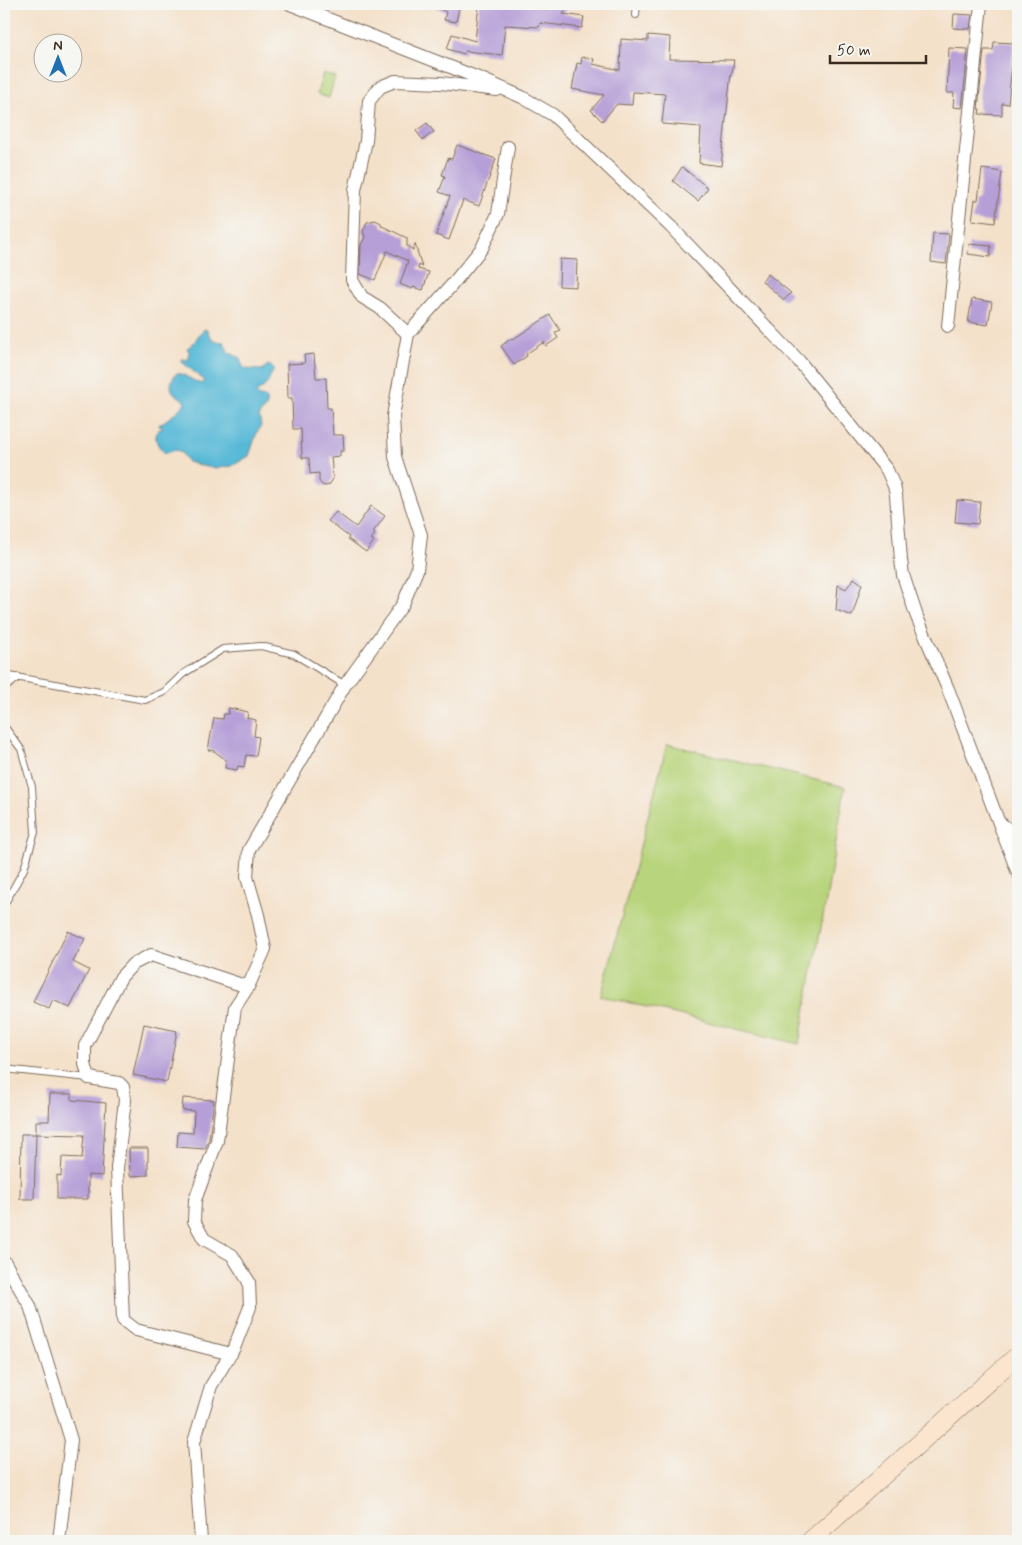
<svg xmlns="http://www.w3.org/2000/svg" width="1022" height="1545" viewBox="0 0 1022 1545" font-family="Mynerve,sans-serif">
<rect width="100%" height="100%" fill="#f6f6f2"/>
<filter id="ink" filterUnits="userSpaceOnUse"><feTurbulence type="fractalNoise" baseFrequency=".02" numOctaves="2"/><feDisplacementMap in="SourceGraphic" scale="10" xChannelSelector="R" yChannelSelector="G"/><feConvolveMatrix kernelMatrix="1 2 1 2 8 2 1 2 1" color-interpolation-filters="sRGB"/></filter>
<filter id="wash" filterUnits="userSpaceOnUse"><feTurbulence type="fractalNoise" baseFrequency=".0096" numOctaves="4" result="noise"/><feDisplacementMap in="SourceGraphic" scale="20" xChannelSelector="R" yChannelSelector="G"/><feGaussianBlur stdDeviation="1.12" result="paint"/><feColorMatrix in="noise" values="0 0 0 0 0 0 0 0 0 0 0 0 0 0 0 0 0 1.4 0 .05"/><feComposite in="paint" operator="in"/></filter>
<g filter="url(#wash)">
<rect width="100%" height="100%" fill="#f4e1ca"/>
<path fill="#b8d47b" stroke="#7a7f4c" d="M 323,73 L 335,77 L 329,98 L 317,94 Z
M 667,744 L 845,787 L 826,901 L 799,1044 L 601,996 Z"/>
<path fill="#59b9d7" stroke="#4a727a" d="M 205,329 L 208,330 L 208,333 L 214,341 L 224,342 L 228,352 L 240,358 L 242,365 L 246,369 L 262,370 L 268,365 L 272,367 L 274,371 C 270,375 270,377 268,382 C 266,386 260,390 256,393 L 259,397 L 266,398 L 267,406 L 259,415 L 261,426 L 257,432 L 249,456 L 232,466 L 219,468 L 206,467 L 188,462 L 181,452 L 176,450 L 165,453 C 158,447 153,439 158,430 L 162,429 L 162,427 L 159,426 L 159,425 L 173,415 L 185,403 C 182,397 177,396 173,392 C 169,386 172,377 177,373 C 185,374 194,382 202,384 L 204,380 L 182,362 L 182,358 L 184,360 L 189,359 L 189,351 L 187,348 C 196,344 197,334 205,329 Z"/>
<g id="blocks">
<path fill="#b69fd7" d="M 429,4 L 460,4 L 456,22 L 444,20 L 446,12 Z
M 479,4 L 559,4 L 567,9 L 563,14 L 584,17 L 582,28 L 540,23 L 539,27 L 505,25 L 502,55 L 465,51 L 464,54 L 447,49 L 452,34 L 475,41 Z
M 954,14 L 972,15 L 970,29 L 953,28 Z
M 648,35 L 670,37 L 669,59 L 734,60 L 732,73 L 731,73 L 721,166 L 699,163 L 701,127 L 662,124 L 665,94 L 633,92 L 632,105 L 617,104 L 602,121 L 591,110 L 604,95 L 572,89 L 577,63 L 581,64 L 582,57 L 594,59 L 593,64 L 620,70 L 621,39 L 648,41 Z
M 994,42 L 1014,43 L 1008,104 L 1002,103 L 1002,115 L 979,114 L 980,109 L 978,109 L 984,50 L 993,50 Z
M 949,48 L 968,49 L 962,108 L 953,107 L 954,93 L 947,93 Z
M 427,123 L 434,132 L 423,140 L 416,131 Z
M 457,145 L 496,159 L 479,206 L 463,200 L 449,240 L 436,235 L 450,196 L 439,192 L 445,176 L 442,175 L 448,158 L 452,159 Z
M 682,167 L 708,188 L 698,201 L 673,181 Z
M 982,169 L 1002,172 L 995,223 L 972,220 L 975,200 L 978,200 Z
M 375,220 L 381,223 L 382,226 L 407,238 L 407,246 L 413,250 L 415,244 L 422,267 L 419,265 L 418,269 L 429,272 L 423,290 L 413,287 L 412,289 L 400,284 L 408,261 L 387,251 L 375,280 L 360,274 L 361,245 L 365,237 L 363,231 L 367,222 Z
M 933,233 L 949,234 L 946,264 L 931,262 Z
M 969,244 L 991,246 L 990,257 L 968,254 Z
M 560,259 L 577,260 L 576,287 L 559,286 Z
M 768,274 L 791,293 L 784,300 L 762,281 Z
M 972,299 L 992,302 L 988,325 L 968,322 Z
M 550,315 L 560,330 L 555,333 L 558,338 L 546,346 L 544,342 L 526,354 L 527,356 L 514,365 L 501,346 L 512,338 L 513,339 Z
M 314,354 L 316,378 L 326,378 L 327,408 L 331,408 L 333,435 L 343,435 L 344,451 L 340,451 L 340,456 L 331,457 L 333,479 L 329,485 L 325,486 L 322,485 L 319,481 L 319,473 L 310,474 L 309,458 L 302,458 L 301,429 L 293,429 L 292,398 L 288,398 L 287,364 L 305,363 L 304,355 Z
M 957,500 L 980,502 L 978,524 L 955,522 Z
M 371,506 L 385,516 L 373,532 L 375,534 L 371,539 L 374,541 L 366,552 L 348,539 L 349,537 L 328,521 L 336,512 L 356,527 Z
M 854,578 L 862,584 L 852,616 L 836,610 L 838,585 L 846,589 Z
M 229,708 L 248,712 L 247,718 L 256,720 L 254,736 L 259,737 L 256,756 L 246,755 L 244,767 L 238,766 L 237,770 L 225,768 L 226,760 L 214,751 L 208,750 L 214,718 L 223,719 L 224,714 L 228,714 Z
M 68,931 L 85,939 L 73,962 L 89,970 L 70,1008 L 53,1000 L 49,1009 L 33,1002 Z
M 144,1024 L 177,1031 L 167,1082 L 133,1075 Z
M 50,1094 L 72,1094 L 72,1100 L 106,1103 L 102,1176 L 88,1175 L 88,1199 L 57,1199 L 57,1175 L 61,1176 L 62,1157 L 82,1158 L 84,1135 L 36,1134 L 36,1121 L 49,1121 Z
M 183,1098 L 214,1100 L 209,1139 L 205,1149 L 177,1147 L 178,1132 L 193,1133 L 194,1111 L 182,1110 Z
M 21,1134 L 36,1134 L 34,1199 L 20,1199 Z
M 129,1148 L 148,1148 L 148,1175 L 130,1176 Z"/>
</g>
</g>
<g filter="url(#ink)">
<use href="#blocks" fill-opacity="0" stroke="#7c6a5a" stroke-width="1"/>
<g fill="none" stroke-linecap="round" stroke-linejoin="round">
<defs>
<path id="lane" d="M 636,15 L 637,4
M 4,675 L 145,700 L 164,692 L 183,674 L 223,649 L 261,646 L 294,654 L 345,685
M 4,692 L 6,687 L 19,677
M 4,726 L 21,749 L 32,787 L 35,832 L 24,869 L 4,905
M 4,1069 L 89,1078"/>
<path id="street" d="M 290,4 L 481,79 L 522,97 L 553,115 L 671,227 L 799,361 L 887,470 L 894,486 L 896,495 L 901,560 L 903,575 L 917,617 L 948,689 L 1018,873
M 948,326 L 981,4
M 408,334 L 380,308 L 362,297 L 352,280 L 355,190 L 366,141 L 369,101 L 380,87 L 395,81 L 441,83 L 497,90
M 1000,823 L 1018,836
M 4,1261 L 30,1306 L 71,1440 L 59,1541
M 231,1354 L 136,1330 L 123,1320 L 117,1168 L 125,1100 L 123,1087 L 119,1083 L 89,1078 L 85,1064 L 85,1046 L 121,977 L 133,964 L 151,955 L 248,987
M 201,1541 L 194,1442 L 211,1386 L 234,1348 L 250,1307 L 249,1282 L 232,1255 L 204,1239 L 194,1221 L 195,1200 L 217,1141 L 235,1007 L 248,987 L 265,949 L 258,915 L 247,877 L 249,850 L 345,685 L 403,604 L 417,570 L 421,535 L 395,457 L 393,416 L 408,334 L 451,286 L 482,248 L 498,214 L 508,147"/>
<path id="secondary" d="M 810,1541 L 1018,1355"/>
</defs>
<use href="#lane" stroke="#7c6a5a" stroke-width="8"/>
<use href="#street" stroke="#7c6a5a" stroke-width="14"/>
<use href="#secondary" stroke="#7c6a5a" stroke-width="19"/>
<use href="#lane" stroke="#fff" stroke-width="6"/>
<use href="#street" stroke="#fff" stroke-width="12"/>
<use href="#secondary" stroke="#fce5cf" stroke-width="18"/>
</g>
</g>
<rect width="1022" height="1545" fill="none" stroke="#f6f6f2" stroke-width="20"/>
<g transform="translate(58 58)"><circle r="24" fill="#f6f6f2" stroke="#aba49d"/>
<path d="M0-4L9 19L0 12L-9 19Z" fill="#1f6fb2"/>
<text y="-8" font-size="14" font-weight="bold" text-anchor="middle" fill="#3b2a1e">N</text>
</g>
<path d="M830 55v8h96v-8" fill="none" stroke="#3b2a1e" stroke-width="2.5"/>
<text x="837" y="55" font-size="15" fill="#3b2a1e" stroke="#f6f6f2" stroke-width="4" paint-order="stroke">50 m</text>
</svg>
